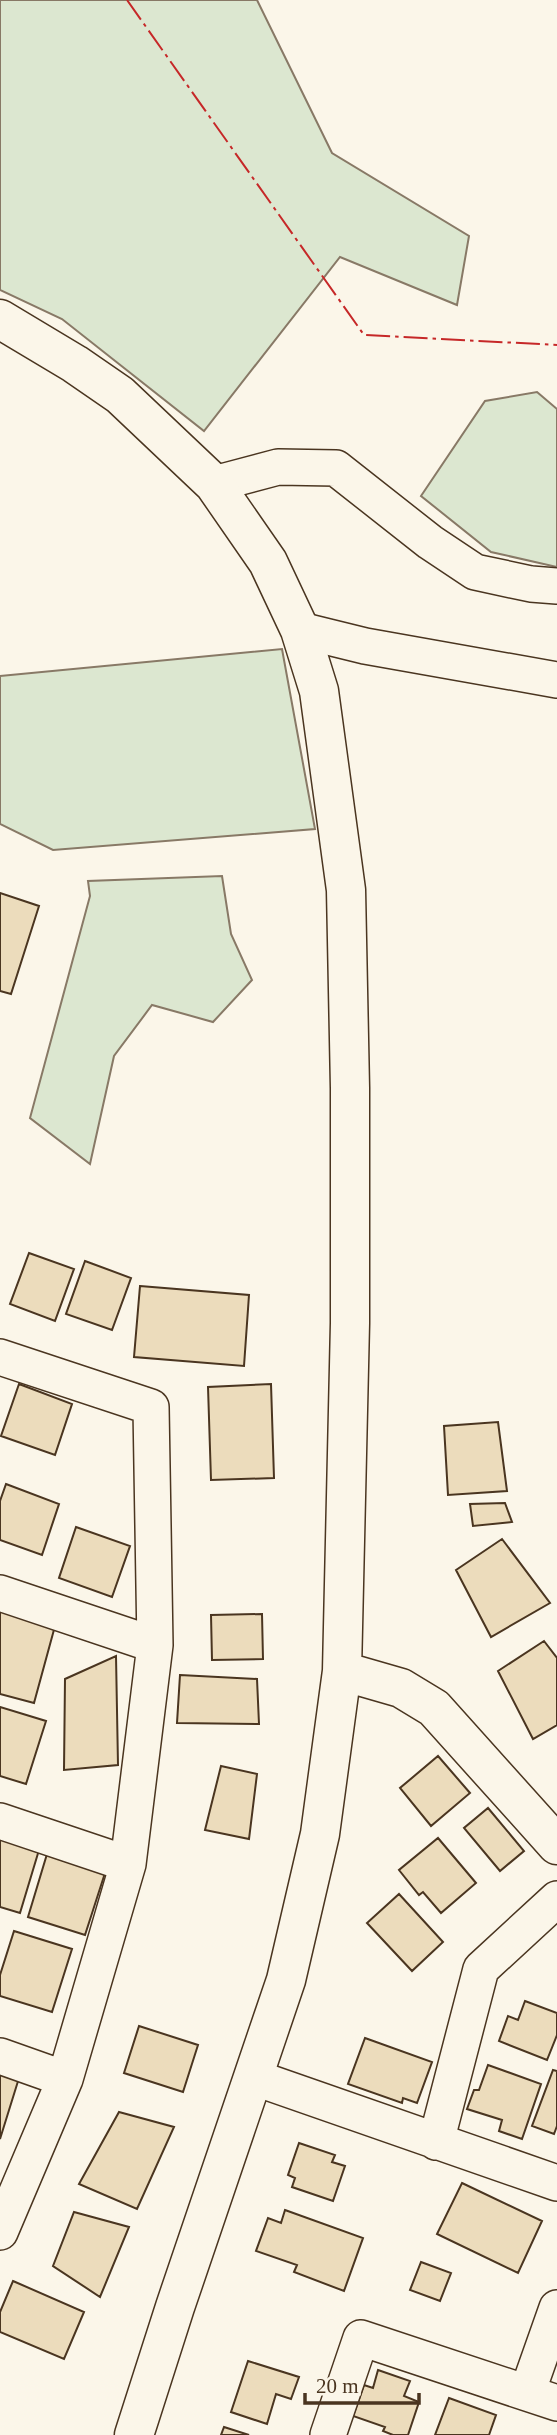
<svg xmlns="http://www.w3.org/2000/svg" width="557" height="2435" viewBox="0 0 557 2435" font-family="Georgia,serif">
<rect width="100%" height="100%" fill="#fbf6e9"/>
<path fill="#dce7d0" stroke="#887966" stroke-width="2" d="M 0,0 L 257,0 L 332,153 L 469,236 L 457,305 L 340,257 L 204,431 L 62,319 L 0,290 Z
M 537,392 L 557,409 L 557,567 L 491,552 L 421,496 L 485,401 Z
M 282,649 L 315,829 L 53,850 L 0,824 L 0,676 Z
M 222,876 L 231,934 L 252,980 L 213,1022 L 152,1005 L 114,1056 L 90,1164 L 30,1118 L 90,896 L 88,881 Z"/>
<path fill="#ecdcbc" stroke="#4a3520" stroke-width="2" d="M 0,893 L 39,906 L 11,994 L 0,991 Z
M 29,1253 L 74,1269 L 55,1321 L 10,1304 Z
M 85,1261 L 131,1278 L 112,1330 L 66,1314 Z
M 140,1286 L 249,1295 L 244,1366 L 134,1357 Z
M 19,1384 L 72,1404 L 55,1455 L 1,1436 Z
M 271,1384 L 274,1478 L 211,1480 L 208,1387 Z
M 498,1422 L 507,1491 L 448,1495 L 444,1426 Z
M 6,1484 L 59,1504 L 42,1555 L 0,1540 L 0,1501 Z
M 505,1503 L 512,1522 L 473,1526 L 470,1504 Z
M 76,1527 L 130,1546 L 112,1597 L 59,1578 Z
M 502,1539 L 550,1603 L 491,1637 L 456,1570 Z
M 0,1611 L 55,1626 L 34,1703 L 0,1694 Z
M 262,1614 L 263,1659 L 212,1660 L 211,1615 Z
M 544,1641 L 557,1658 L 557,1725 L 533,1739 L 498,1671 Z
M 116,1656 L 118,1765 L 64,1770 L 65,1679 Z
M 180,1675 L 257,1679 L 259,1724 L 177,1723 Z
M 0,1707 L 46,1721 L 26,1784 L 0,1776 Z
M 438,1756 L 470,1793 L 431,1826 L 400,1788 Z
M 221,1766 L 257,1774 L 249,1839 L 205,1830 Z
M 488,1808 L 524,1851 L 500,1871 L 464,1828 Z
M 0,1838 L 39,1850 L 20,1913 L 0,1907 Z
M 438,1838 L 476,1883 L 441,1913 L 423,1892 L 419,1895 L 399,1870 Z
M 47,1854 L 105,1873 L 85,1935 L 28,1917 Z
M 399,1894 L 443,1942 L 412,1971 L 367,1923 Z
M 14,1931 L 72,1949 L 52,2012 L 0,1996 L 0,1975 Z
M 525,2001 L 557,2013 L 557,2035 L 547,2060 L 499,2041 L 508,2016 L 518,2020 Z
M 139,2026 L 198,2045 L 183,2092 L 124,2073 Z
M 365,2038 L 432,2062 L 417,2103 L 403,2098 L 402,2103 L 348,2084 Z
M 488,2065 L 541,2084 L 522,2139 L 499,2131 L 502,2120 L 467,2109 L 474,2090 L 479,2090 Z
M 553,2070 L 557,2071 L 557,2126 L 554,2134 L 532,2126 Z
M 0,2072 L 19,2078 L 0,2139 Z
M 119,2112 L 174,2127 L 137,2209 L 79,2184 Z
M 299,2143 L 335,2155 L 332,2162 L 345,2166 L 333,2201 L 292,2187 L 295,2178 L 288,2175 Z
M 462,2183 L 542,2221 L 518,2273 L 437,2234 Z
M 285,2210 L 363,2238 L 344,2291 L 294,2272 L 297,2265 L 256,2251 L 268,2218 L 281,2223 Z
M 74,2212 L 129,2227 L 100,2297 L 53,2266 Z
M 421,2262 L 451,2273 L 440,2301 L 410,2290 Z
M 13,2281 L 84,2312 L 64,2359 L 0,2332 L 0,2312 Z
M 248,2361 L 299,2377 L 291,2399 L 276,2394 L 267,2424 L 231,2412 Z
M 378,2370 L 410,2381 L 404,2396 L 419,2402 L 408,2435 L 393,2435 L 383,2431 L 385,2427 L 353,2416 L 364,2385 L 373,2388 Z
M 449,2398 L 496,2415 L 489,2435 L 435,2435 Z
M 224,2427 L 249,2435 L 221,2435 Z"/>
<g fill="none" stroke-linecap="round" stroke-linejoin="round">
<defs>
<path id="street" d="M 214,484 L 278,467 L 336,468 L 430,542 L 475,572 L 531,584 L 557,586
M 300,630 L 365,646 L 557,680
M 0,1357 L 151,1407 L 155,1645 L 128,1864 L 65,2079 L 0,2232
M 0,1593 L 155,1645
M 0,1821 L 128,1864
M 0,2056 L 65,2079
M 253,2077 L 557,2183
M 436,2142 L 481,1969 L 557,1899
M 527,2393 L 557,2308
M 328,2435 L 361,2338 L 557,2403"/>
<path id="secondary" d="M 0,319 L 75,364 L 120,395 L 214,484 L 268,562 L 300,630 L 319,691 L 346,890 L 350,1088 L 350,1323 L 342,1671 L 320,1834 L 286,1980 L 175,2307 L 134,2435
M 342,1671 L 401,1688 L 434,1708 L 557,1845"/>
</defs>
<use href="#street" stroke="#4a3520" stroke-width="38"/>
<use href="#secondary" stroke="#4a3520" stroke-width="41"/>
<use href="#street" stroke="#fbf6e9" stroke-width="35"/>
<use href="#secondary" stroke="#fbf6e9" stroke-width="38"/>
<path stroke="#c62828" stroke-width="2" stroke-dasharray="24 5 3.5 5" stroke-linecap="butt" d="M 127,0 L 364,335 L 557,345"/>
</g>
<path d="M305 2393v10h114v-10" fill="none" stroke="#4a3520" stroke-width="3.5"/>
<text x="316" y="2393" font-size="21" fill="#4a3520" stroke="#fbf6e9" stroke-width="5" paint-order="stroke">20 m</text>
</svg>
